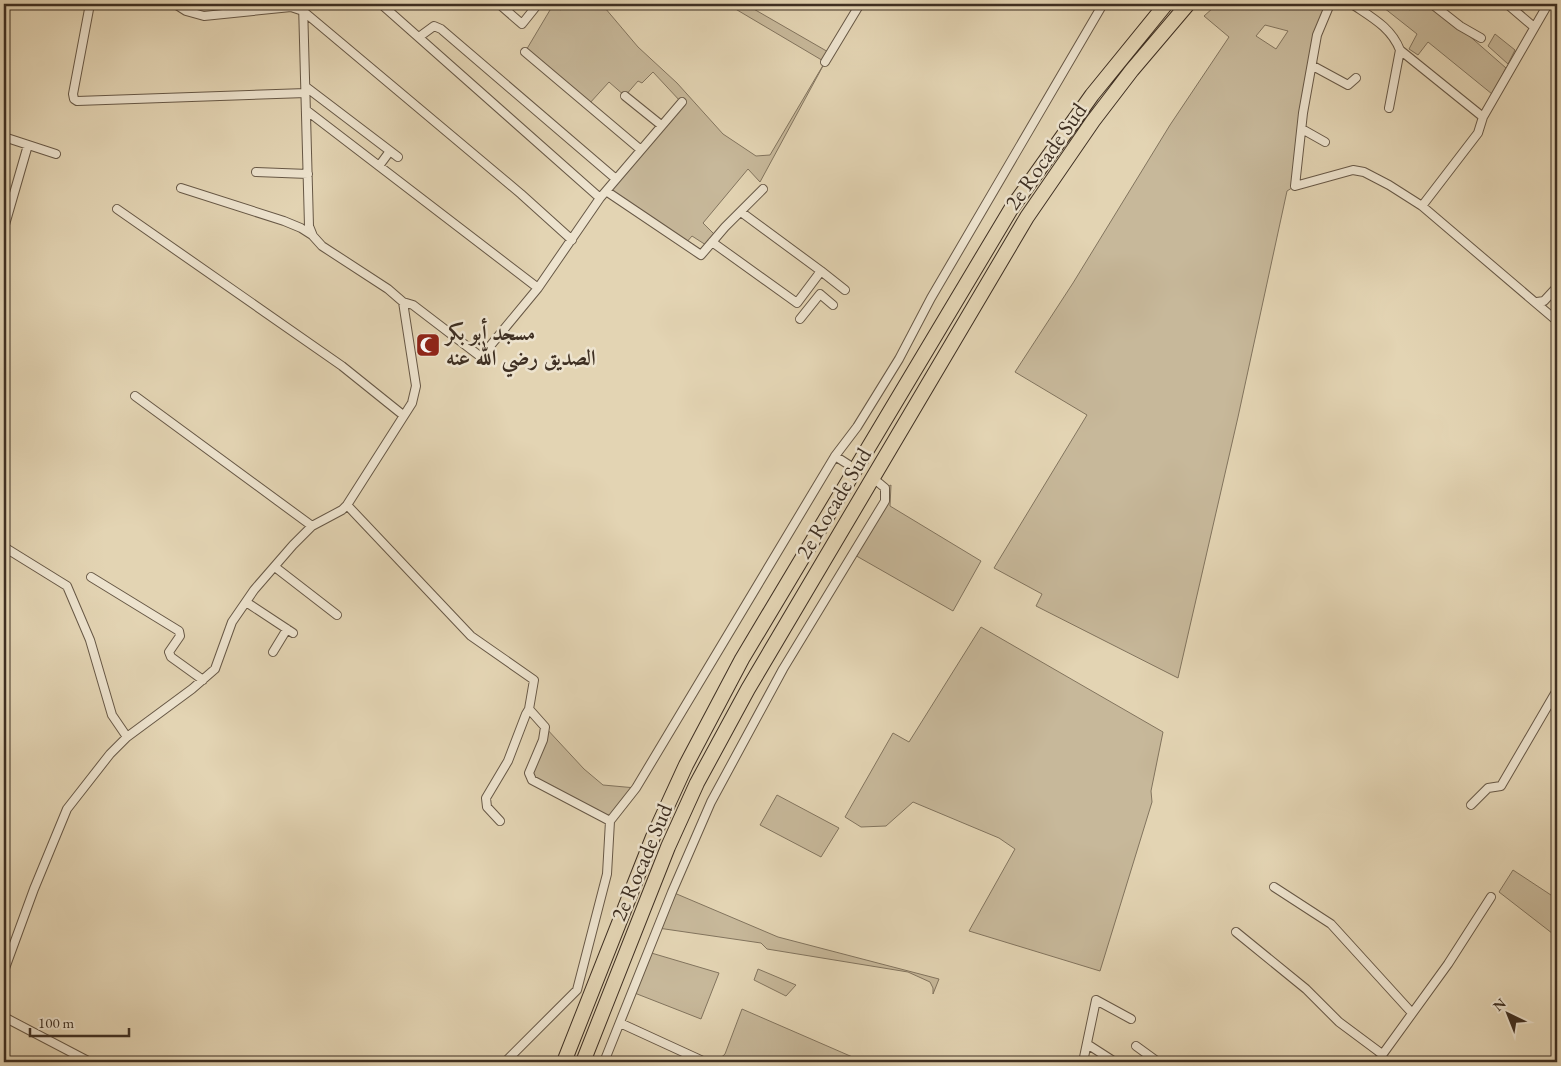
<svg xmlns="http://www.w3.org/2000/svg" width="1561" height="1066" viewBox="0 0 1561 1066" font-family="'EB Garamond',Amiri,serif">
<rect width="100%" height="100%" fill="#e3d4b3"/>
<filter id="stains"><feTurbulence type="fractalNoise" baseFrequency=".004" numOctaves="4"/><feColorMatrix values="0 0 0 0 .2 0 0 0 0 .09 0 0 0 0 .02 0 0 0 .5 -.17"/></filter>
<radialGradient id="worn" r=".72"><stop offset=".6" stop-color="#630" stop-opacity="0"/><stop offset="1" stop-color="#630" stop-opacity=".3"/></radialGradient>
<path fill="#c7b89a" stroke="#82745e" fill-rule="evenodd" d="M 565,4 L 600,4 L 605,8 L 638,47 L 677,83 L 723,134 L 756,156 L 770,155 L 825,62 L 727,4 L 745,4 L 830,53 L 760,182 L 748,169 L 703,223 L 715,235 L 706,245 L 692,236 L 685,244 L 606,191 L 681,102 L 653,72 L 642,83 L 638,81 L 625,96 L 609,82 L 589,104 L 525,52 L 553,5 L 561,10 Z
M 1208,4 L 1330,4 L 1317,35 L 1295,186 L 1287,191 L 1238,417 L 1178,678 L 1036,606 L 1042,594 L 994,568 L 1087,415 L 1015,372 L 1073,283 L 1170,125 L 1229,37 L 1204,16 L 1213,8 ZM 1265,25 L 1288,31 L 1276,49 L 1256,36 Z
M 1379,4 L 1400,4 L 1410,10 L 1415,4 L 1428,4 L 1466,33 L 1506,68 L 1492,94 L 1428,42 L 1418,55 L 1409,49 L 1417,34 Z
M 1495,34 L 1515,50 L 1508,64 L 1488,46 Z
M 891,485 L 890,506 L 981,561 L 953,611 L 853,554 L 885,501 L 885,488 Z
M 981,627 L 1163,732 L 1151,791 L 1152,802 L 1100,971 L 969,931 L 1015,849 L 999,838 L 913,802 L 886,826 L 861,827 L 845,817 L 893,733 L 909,742 Z
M 545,727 L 584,769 L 603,785 L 636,788 L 610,821 L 532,780 L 529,773 Z
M 777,795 L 839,828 L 821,857 L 760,825 Z
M 1513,870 L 1557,899 L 1557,937 L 1499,892 Z
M 672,892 L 778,937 L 939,979 L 933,994 L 933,988 L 930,982 L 908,972 L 767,949 L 761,943 L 658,928 Z
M 648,952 L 719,973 L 701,1019 L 632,992 Z
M 758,969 L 796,985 L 786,996 L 754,980 Z
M 742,1009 L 864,1062 L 716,1062 L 725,1054 Z"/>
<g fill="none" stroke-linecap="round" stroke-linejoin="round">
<defs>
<path id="street" d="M 90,4 L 73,94 L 74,99 L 77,101 L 306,93
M 175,4 L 186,11 L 204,16 L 291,7 L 303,11 L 521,194 L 572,240
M 381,4 L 600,198
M 499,4 L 522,24 L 538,4
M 1330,4 L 1317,35 L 1303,113 L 1295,186 L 1353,170 L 1364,172 L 1389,185 L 1422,206 L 1557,321
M 1352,4 C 1371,17 1391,27 1400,50 L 1483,117
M 1432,4 L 1460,26 L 1481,38
M 1507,4 L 1534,27
M 419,37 L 434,26 L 441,29 L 616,179
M 525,52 L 641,150
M 825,62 L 860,4
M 1313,66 L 1348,85 L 1356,78
M 306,87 L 398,157
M 625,96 L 661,125
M 1389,108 L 1400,50
M 306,110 L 538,288
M 1302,129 L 1325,142
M 4,137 L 56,154
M 379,166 L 390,151
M 256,172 L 308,174
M 181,188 L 284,221 L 301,228 L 312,235
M 606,191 L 701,255 L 725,227 L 763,189
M 1422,206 L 1478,133 L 1483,117 L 1548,4
M 117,209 L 342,366 L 403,415
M 4,228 L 28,145
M 712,242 L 797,303 L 821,271 L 741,212
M 821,271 L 845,290
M 403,302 L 413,305 L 481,357 L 538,288 L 600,198 L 682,102
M 1537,302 L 1544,301 L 1557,287
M 800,319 L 820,294 L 833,305
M 135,396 L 312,526
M 835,456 L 849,465
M 347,505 L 471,636 L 534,680 L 529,709 L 545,727 L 543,740 L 529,773 L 532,780 L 610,821 L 607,874 L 577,990 L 505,1062
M 4,547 L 67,586 L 90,640 L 112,715 L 127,737
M 275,567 L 337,615
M 91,577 L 179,631 L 180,636 L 169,652 L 171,657 L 203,680
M 246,602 L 293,633
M 273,652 L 287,629
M 1471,805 L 1488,788 L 1501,786 L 1557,690
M 500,821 L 487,807 L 486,798 L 508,761 L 526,714 L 529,709
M 610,821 L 636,788 L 835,456 L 857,427 L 899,359 L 931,298 L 1103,4
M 1274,887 L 1331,924 L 1412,1013
M 1236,932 L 1306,989 L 1339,1022 L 1382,1054
M 4,971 L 34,889 L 67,809 L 110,754 L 127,737 L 192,689 L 215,669 L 232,622 L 254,590 L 293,545 L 312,526 L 342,510 L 347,505 L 412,403 L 416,386 L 403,302 L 388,289 L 322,246 L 313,236 L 309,226 L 303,4
M 4,1017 L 90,1062
M 620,1023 L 705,1062
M 1087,1044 L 1115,1062
M 1136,1046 L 1158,1062
M 604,1062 L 672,892 L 711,802 L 783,669 L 885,501 L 885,488 L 879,483
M 1083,1062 L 1096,1000 L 1131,1019
M 1377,1062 L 1448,964 L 1491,897"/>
<path id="highway" d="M 564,1062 L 653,837 L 686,765 L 742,659 L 1011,209 L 1092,95 L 1166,4
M 583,1062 L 668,847 L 697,783 L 748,689 L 1027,217 L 1093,121 L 1132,70 L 1188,4"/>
</defs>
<use href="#street" stroke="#675846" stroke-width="10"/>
<use href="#highway" stroke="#3e2f22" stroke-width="16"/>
<use href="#street" stroke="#ede3ce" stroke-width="8"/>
<use href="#highway" stroke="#e3d4b3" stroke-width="14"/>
</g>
<defs>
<symbol id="mosque-square" viewBox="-11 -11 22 22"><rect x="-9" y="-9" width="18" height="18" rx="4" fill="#8f2418" stroke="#ede3ce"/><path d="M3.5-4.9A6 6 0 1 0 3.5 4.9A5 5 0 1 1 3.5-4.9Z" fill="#fff"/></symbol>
</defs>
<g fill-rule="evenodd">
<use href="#mosque-square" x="414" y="331" width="28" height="28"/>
</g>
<g text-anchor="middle" stroke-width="5" stroke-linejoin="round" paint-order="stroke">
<g font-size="22" fill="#3e2f22" stroke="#ede3ce">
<text transform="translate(1045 156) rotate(-55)" y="8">2e Rocade Sud</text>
<text transform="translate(833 503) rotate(-59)" y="8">2e Rocade Sud</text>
<text transform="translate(641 862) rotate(-67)" y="8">2e Rocade Sud</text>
</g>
<g font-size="22" font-weight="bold" fill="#3e2f22" stroke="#ede3ce" text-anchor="start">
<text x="446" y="340">مسجد أبو بكر<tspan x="446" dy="25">الصديق رضي الله عنه</tspan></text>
</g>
</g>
<rect width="1561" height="1066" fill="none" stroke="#e3d4b3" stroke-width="20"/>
<rect x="5" y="5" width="1551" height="1056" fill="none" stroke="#3e2f22" stroke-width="2.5"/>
<rect x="10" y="10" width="1541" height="1046" fill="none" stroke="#3e2f22"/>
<g transform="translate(1508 1014) rotate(317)" stroke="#ede3ce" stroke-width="4" paint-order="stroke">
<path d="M0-4L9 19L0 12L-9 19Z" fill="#3e2f22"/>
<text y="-8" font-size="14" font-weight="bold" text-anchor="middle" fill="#3e2f22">N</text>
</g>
<path d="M30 1028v8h99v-8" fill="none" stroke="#3e2f22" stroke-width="2.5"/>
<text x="38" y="1028" font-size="15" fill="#3e2f22" stroke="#ede3ce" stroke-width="4" paint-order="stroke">100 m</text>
<rect width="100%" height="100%" filter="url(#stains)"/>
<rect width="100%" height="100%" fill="url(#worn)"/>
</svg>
